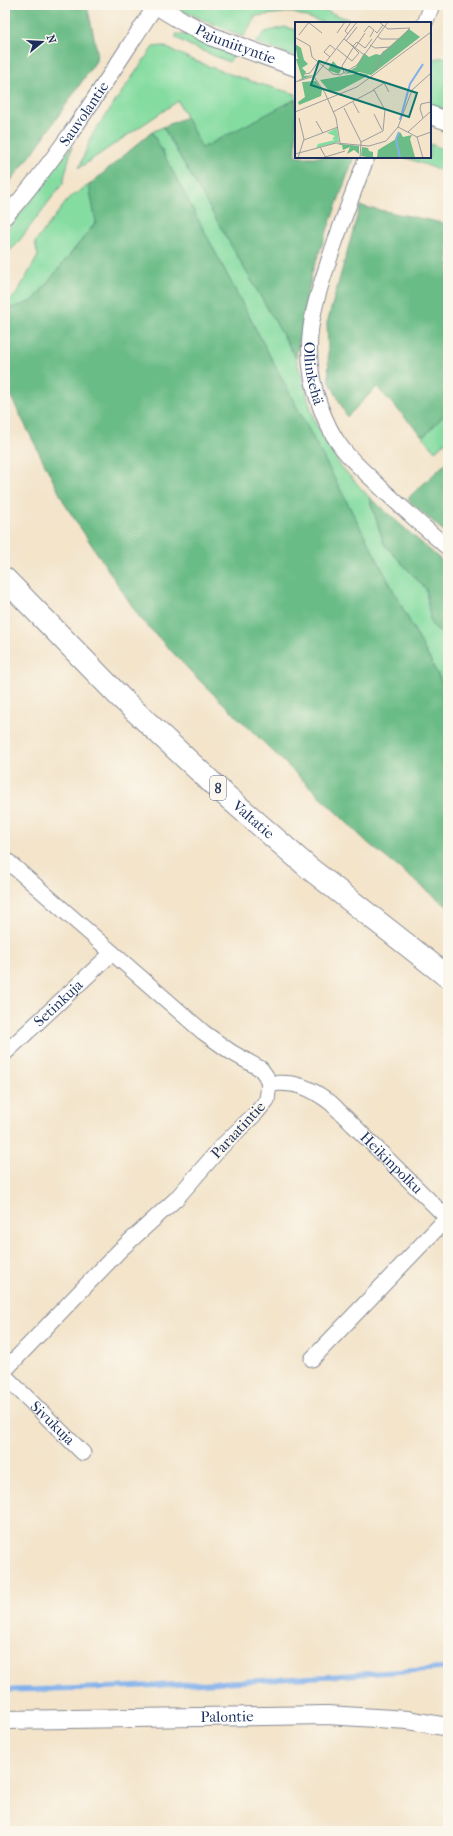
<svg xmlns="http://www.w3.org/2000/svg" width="453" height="1836" viewBox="0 0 453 1836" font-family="'IM FELL French Canon',serif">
<rect width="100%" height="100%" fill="#fbf7ec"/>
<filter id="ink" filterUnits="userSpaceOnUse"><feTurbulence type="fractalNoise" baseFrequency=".025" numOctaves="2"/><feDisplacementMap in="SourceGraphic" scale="8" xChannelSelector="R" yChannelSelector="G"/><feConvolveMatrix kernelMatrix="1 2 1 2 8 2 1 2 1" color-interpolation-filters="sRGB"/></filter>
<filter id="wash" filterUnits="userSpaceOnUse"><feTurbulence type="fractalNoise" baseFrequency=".012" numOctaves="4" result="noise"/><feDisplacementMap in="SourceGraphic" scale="16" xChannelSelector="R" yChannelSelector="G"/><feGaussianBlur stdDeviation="0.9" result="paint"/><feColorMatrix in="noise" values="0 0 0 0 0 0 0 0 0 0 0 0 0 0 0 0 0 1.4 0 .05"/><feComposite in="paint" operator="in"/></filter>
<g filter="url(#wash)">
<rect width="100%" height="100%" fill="#f3e4ca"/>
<path fill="#84dca0" stroke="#50867f" d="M 175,5 L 271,5 L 278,7 L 279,5 L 310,5 L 358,23 L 325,23 L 291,12 L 256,16 L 243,37 L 181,10 Z
M 285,27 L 296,30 L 296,57 L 256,43 L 265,32 Z
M 176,34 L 188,35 L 234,55 L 229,62 L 191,46 L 176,38 Z
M 163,46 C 205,67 250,82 296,94 L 296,99 L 202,149 L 178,101 L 79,168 L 92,135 L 153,47 Z
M 448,57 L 448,112 L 430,105 L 430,59 Z
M 163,127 L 296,358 L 315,422 L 339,464 L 369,497 L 384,544 L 426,589 L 431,624 L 443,635 L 448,649 L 448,694 L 152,132 Z
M 430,144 L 448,151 L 448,173 L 404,157 L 430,157 Z
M 72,146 L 63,183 L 16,245 L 5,256 L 5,233 Z
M 89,185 L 96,222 L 33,301 L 8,309 L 5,322 L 5,305 L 17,293 L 38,256 L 35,242 L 70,197 Z
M 448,411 L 448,440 L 435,451 L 423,437 Z"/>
<path fill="#6bbc86" stroke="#437672" d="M 5,5 L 87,5 L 97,51 L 96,61 L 32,154 L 5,188 Z
M 296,99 L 296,157 L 354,157 L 312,272 L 296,358 L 163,127 L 186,117 L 202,148 Z
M 152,132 L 448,694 L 448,907 L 369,844 L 197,678 L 140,618 L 66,506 L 5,385 L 5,322 L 8,309 L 33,301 L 96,222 L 89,185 Z
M 360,206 L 448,224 L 448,411 L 423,437 L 377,387 L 347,417 L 329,380 L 327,323 Z
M 448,461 L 448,535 L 407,499 Z
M 369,497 L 448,566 L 448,649 L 443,635 L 431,624 L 426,589 L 384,544 Z"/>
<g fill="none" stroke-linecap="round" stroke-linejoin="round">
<path stroke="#81b0eb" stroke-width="5" d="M 5,1690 C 153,1688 301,1679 448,1668"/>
</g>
</g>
<g filter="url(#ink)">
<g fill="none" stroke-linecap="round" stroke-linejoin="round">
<defs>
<g id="minor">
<path d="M 425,23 L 432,5"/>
<path id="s1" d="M 367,157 C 355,187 344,217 333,248 C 314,305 298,346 320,406 C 325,419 330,432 339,444 C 348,457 360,468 372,479 C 396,503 422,525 448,548"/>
<path id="s2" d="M 5,217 C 63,152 108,77 156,5"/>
<path d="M 5,859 L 203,1032 L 231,1052 L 261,1069 L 266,1076 L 269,1084 L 267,1100 L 256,1113 L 222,1146 L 176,1199 L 120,1250 L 5,1370"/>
<path id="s3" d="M 5,1053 L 112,953"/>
<path id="s4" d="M 269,1084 C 295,1081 310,1087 331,1103 L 447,1218 L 312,1359"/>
<path id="s5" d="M 5,1376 L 83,1453"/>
</g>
<g id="tertiary">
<path id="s6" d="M 156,5 L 184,22 L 213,37 L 296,67"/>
<path d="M 430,115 L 448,121"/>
<path id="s7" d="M 5,1720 L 327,1715 L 408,1720 L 448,1727"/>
</g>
<g id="trunk">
<path id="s8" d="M 5,579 L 120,697 L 223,793 L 309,868 L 448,977"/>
</g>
</defs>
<use href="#minor" stroke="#878a94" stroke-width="17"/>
<use href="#tertiary" stroke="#878a94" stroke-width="20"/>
<use href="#trunk" stroke="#878a94" stroke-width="24"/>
<use href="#minor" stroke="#fff" stroke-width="15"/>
<use href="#tertiary" stroke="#fff" stroke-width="18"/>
<use href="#trunk" stroke="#fff" stroke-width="22"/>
</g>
</g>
<g text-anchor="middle" stroke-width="3.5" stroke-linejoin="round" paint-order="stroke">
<rect fill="#fbf7ec" stroke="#5e6b89" stroke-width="1" x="210" y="776" width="16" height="24" rx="3"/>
<g font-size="14" font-weight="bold" fill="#1b2f5e">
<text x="218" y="793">8</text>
</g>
<g font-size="15" fill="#1b2f5e" stroke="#fbf7ec">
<text dy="5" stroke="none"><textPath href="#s6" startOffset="89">Pajuniityntie</textPath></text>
<text dy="5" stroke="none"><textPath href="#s2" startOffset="130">Sauvolantie</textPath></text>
<text dy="5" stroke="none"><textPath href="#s1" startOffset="226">Ollinkehä</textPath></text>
<text dy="5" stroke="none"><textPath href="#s8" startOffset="346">Valtatie</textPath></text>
<text dy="5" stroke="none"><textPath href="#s3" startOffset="73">Setinkuja</textPath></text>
<text transform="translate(238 1130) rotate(-47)" y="5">Paraatintie</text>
<text dy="5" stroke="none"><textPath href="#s4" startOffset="152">Heikinpolku</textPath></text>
<text dy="5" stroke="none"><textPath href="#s5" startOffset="67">Sivukuja</textPath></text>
<text dy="5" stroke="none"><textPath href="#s7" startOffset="222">Palontie</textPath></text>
</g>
</g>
<g transform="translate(295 22)">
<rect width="136" height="136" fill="#f3e4ca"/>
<path d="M 42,106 L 44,120 L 21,126 L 23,122 L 40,118 L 37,117 L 40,114 L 32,111 Z" fill="#84dca0"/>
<path d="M 114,7 L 125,15 L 76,53 L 64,50 L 49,52 L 61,45 L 69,31 L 74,35 L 81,32 L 85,33 ZM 0,22 L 6,26 L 9,38 L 13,42 L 7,46 L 11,50 L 9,54 L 19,53 L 2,59 L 7,56 L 1,37 L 3,37 ZM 38,39 L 46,48 L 44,52 L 33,48 ZM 65,51 L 74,53 L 44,69 L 35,70 L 25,58 ZM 21,59 L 27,68 L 26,74 L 4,83 L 3,80 L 10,75 L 7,60 ZM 105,110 L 108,115 L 117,113 L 115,117 L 120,135 L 82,136 L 83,128 L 101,117 ZM 46,122 L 64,124 L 64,132 L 59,128 L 52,132 L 55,125 L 48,128 L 47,123 L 42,123 ZM 67,125 L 73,126 L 74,129 L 78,130 L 78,136 L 66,134 Z" fill="#6bbc86"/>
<path fill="none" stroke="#81b0eb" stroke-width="2" d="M 105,98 L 115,62 L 128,42M 104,110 L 101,117 L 105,136"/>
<path fill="none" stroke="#9d9c9f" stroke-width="1" d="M 13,0 L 27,11M 84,0 L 93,7 L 115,6M 80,9 L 82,11 L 88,3M 69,10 L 74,4 L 79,8 L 75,15M 42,11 L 50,0M 53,12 L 50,9 L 56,0M 4,13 L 14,0M 82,14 L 86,17 L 104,17M 1,16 L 15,24 L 17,35 L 38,52 L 45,53 L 62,43 L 93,0M 49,17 L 68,32M 51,19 L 62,5M 75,23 L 80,26 L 96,25 L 115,6M 58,24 L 62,20 L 70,26 L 77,17M 60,26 L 70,11M 42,27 L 57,39 L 64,31 L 54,21M 35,35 L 29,30 L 35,23 L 41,28M 80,49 L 88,30 L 95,26M 49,51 L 47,44 L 58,26M 10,52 L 15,51 L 23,40M 19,55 L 30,71 L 41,96 L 45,121M 0,60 L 20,54 L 62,0M 78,68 L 89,61 L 94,70M 58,80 L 64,91M 49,86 L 66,120 L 65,136M 0,90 L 62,65 L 136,10M 38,90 L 79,68 L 90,88 L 88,109M 79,92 L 87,108M 128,96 L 125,87 L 126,82 L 135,80 L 136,84M 21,99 L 28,111M 103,105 L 122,115 L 128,136M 113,110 L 136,89M 122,115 L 136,110M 9,118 L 43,105M 66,120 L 88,109M 25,125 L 31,136M 0,132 L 41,121 L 74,124 L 91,119 L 103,105 L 117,68 L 136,51M 3,136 L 9,117 L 4,96M 27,136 L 50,129"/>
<path fill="#0f766e" fill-opacity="0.15" stroke="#0f766e" stroke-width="2" d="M 24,39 L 122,71 L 114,95 L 16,63 Z"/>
<rect width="136" height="136" fill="none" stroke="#1b2f5e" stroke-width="2"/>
</g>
<rect width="453" height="1836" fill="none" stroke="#fbf7ec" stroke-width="20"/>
<g transform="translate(42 42) rotate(72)" stroke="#fbf7ec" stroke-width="3" paint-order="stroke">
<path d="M0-3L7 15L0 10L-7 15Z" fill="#1b2f5e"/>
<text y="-6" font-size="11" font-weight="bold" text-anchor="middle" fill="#1b2f5e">N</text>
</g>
</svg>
